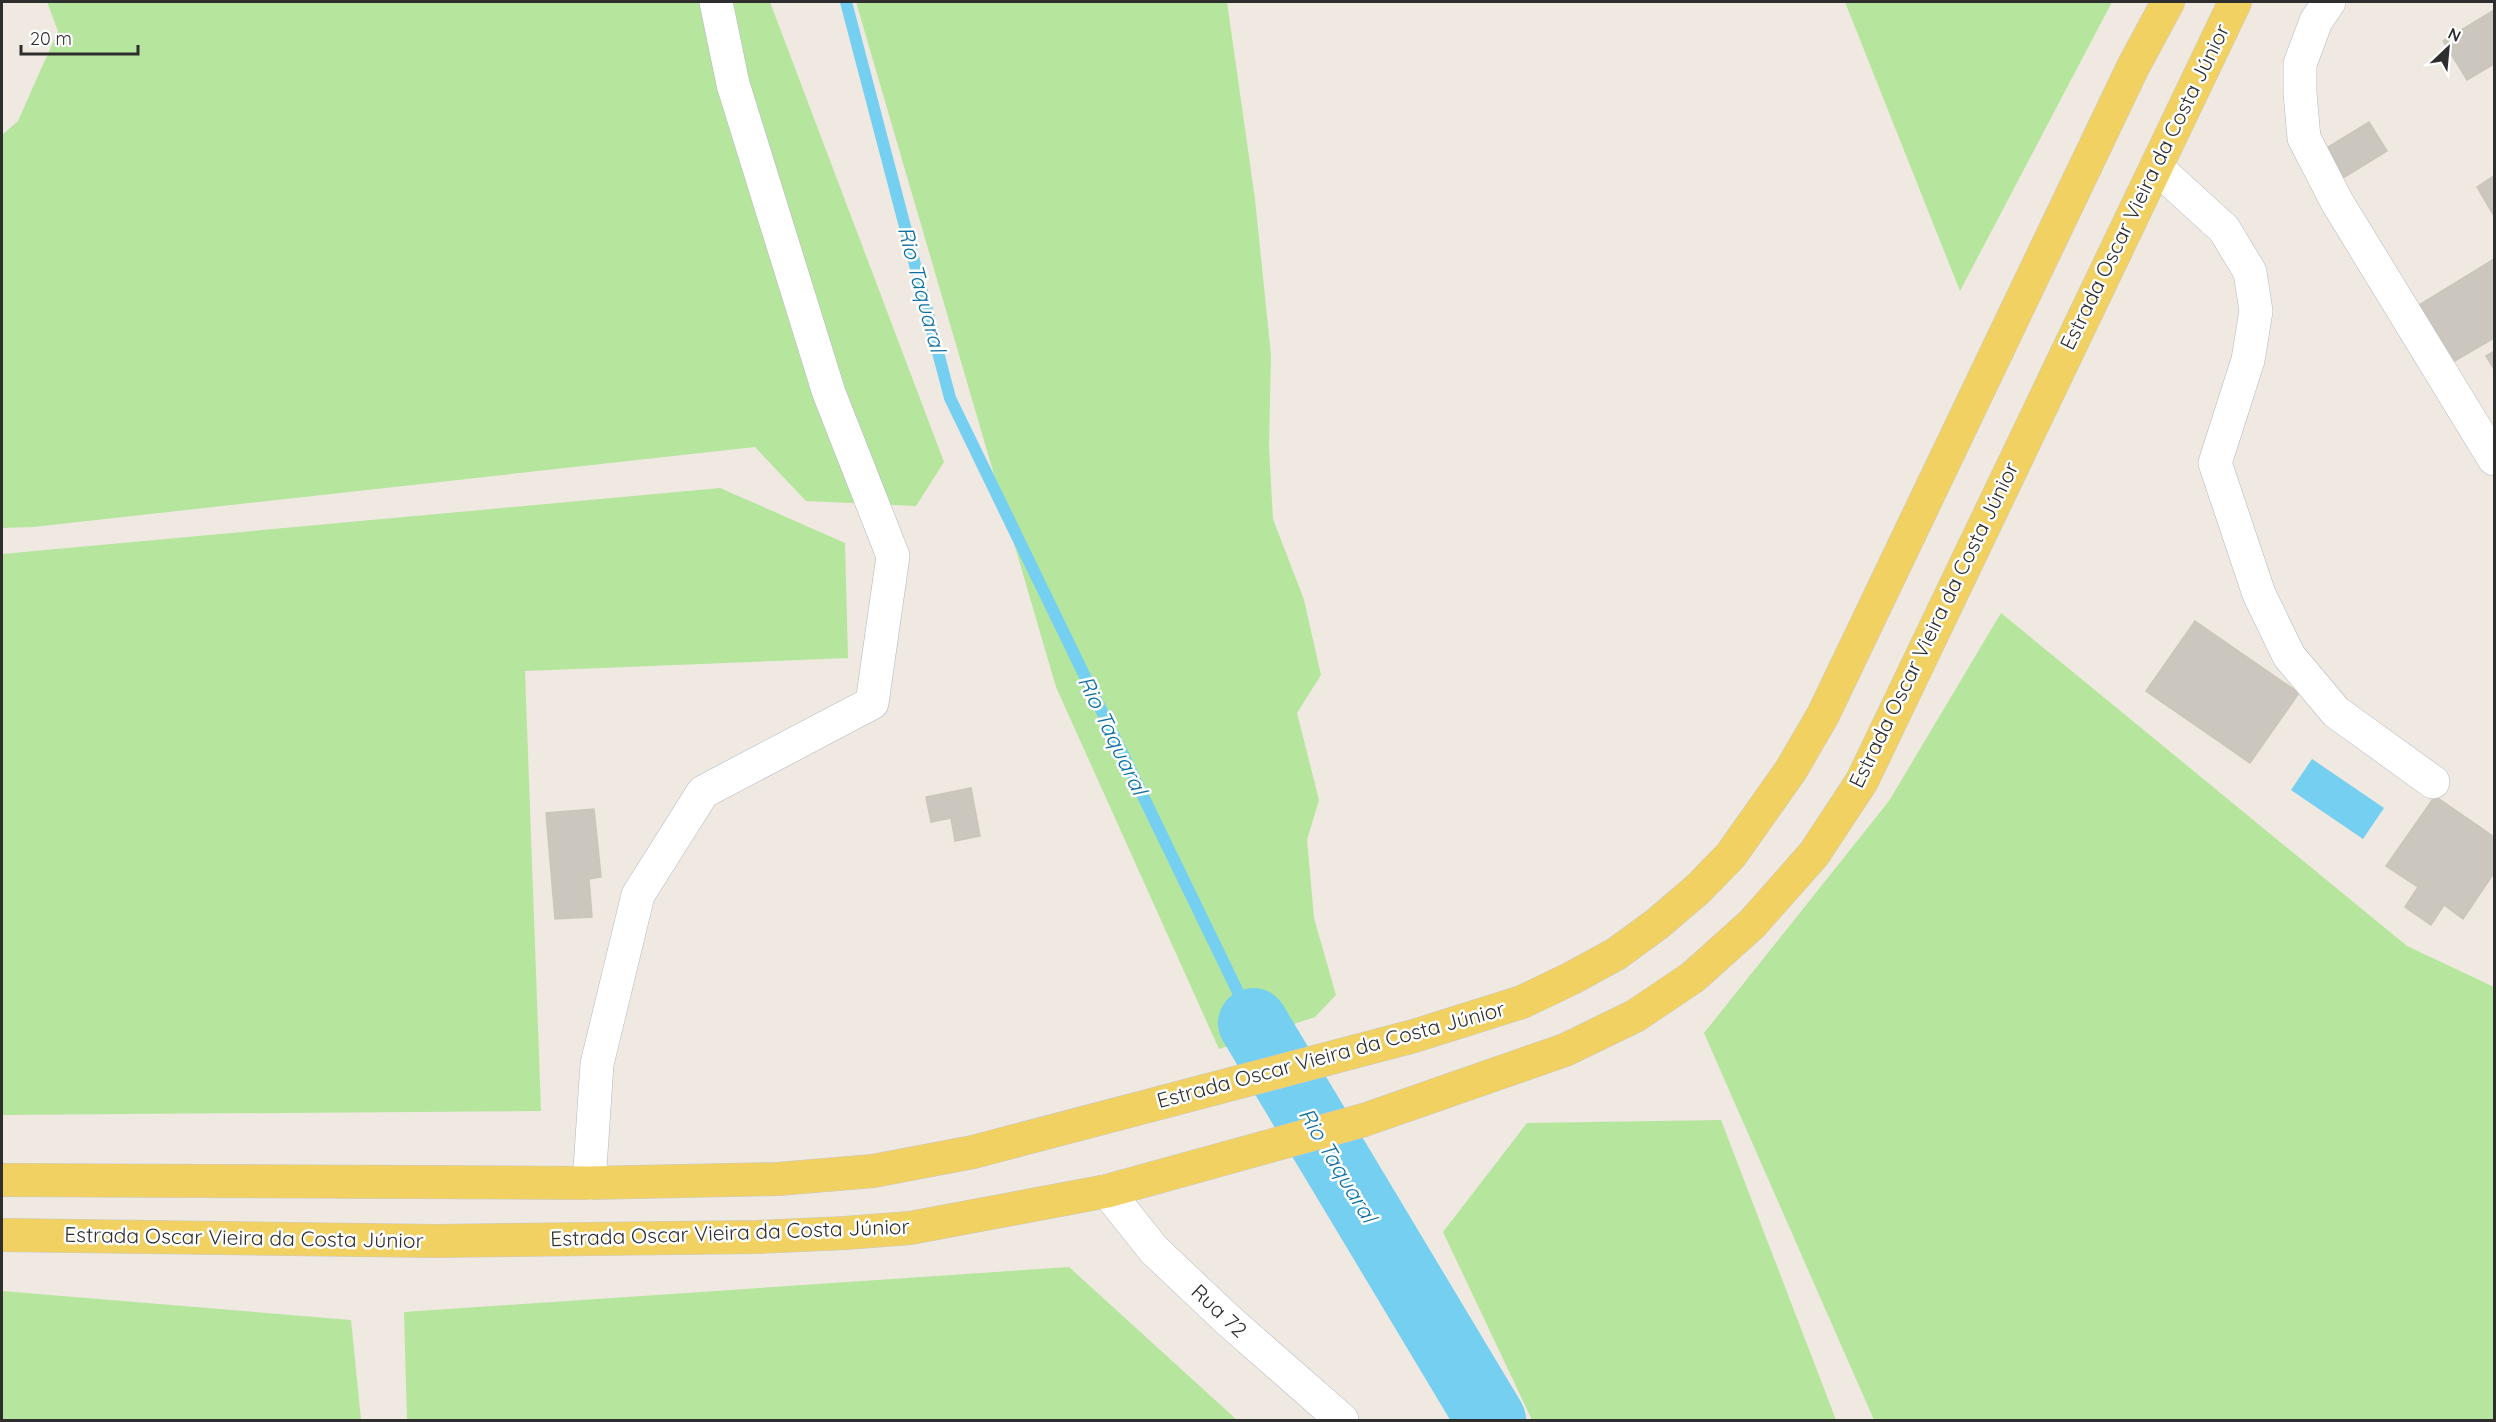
<svg xmlns="http://www.w3.org/2000/svg" width="2496" height="1422" viewBox="0 0 2496 1422" font-family="Quicksand,sans-serif">
<rect width="100%" height="100%" fill="#efe9e1"/>
<path fill="#b6e59e" d="M 47,2 L 770,2 L 944,462 L 916,506 L 806,501 L 755,447 L 33,527 L 2,528 L 2,135 L 18,121 L 58,31 Z
M 856,2 L 1227,2 L 1255,199 L 1271,355 L 1269,447 L 1273,519 L 1304,600 L 1321,675 L 1297,713 L 1319,800 L 1307,840 L 1314,918 L 1336,995 L 1315,1017 L 1219,1049 L 1056,687 Z
M 1845,2 L 2112,2 L 1960,291 Z
M 720,488 L 845,543 L 848,658 L 525,671 L 541,1111 L 2,1115 L 2,554 Z
M 2001,613 L 2407,946 L 2494,987 L 2494,1420 L 1874,1420 L 1704,1033 L 1889,801 Z
M 1721,1120 L 1836,1420 L 1532,1420 L 1443,1232 L 1527,1123 Z
M 1069,1267 L 1237,1420 L 407,1420 L 404,1312 Z
M 2,1291 L 351,1320 L 361,1420 L 2,1420 Z"/>
<path fill="#75cff0" d="M 2312,759 L 2384,808 L 2363,839 L 2291,790 Z"/>
<g fill="none" stroke-linecap="round" stroke-linejoin="round">
<path stroke="#75cff0" stroke-width="12" d="M 846,2 L 950,398 L 1253,1023"/>
<path stroke="#75cff0" stroke-width="70" d="M 1253,1023 L 1491,1420"/>
</g>
<path fill="#cbc7bf" stroke="#cbc5ba" stroke-width="1.5" d="M 2494,10 L 2494,64 L 2467,80 L 2443,41 Z
M 2369,122 L 2387,151 L 2343,178 L 2325,149 Z
M 2494,176 L 2494,216 L 2477,187 Z
M 2494,259 L 2494,338 L 2453,362 L 2419,305 Z
M 2494,351 L 2494,369 L 2486,356 Z
M 2195,621 L 2299,693 L 2250,763 L 2146,691 Z
M 971,788 L 980,836 L 955,841 L 951,818 L 931,822 L 926,797 Z
M 2435,796 L 2494,837 L 2494,873 L 2463,919 L 2444,905 L 2431,925 L 2405,907 L 2418,887 L 2386,866 Z
M 594,809 L 601,877 L 589,879 L 592,917 L 555,919 L 546,813 Z"/>
<g fill="none" stroke-linecap="round" stroke-linejoin="round">
<defs>
<path id="minor" d="M 2329,2 L 2316,21 L 2300,64 L 2300,93 L 2304,138 L 2337,202 L 2494,459
M 2156,167 L 2224,229 L 2250,272 L 2256,311 L 2248,360 L 2215,463 L 2259,594 L 2289,656 L 2336,712 L 2433,782
M 589,1183 L 597,1064 L 638,895 L 703,792 L 872,703 L 893,556 L 829,393 L 733,84 L 716,2
M 1107,1191 L 1154,1250 L 1228,1320 L 1342,1420"/>
<path id="major" d="M 2,1180 L 589,1183 L 778,1179 L 873,1171 L 973,1152 L 1414,1036 L 1522,1002 L 1572,978 L 1616,954 L 1657,924 L 1698,889 L 1731,855 L 1791,770 L 1823,715 L 2133,67 L 2168,2
M 2,1235 L 436,1241 L 757,1237 L 845,1233 L 910,1228 L 1107,1191 L 1364,1120 L 1565,1050 L 1635,1016 L 1693,977 L 1752,924 L 1814,854 L 1862,781 L 2235,2"/>
</defs>
<use href="#minor" stroke="#b4b7c1" stroke-width="34"/>
<use href="#major" stroke="#c9c9c9" stroke-width="34"/>
<use href="#minor" stroke="#fff" stroke-width="33"/>
<use href="#major" stroke="#f2d163" stroke-width="33"/>
</g>
<g text-anchor="middle" stroke-width="5" stroke-linejoin="round" paint-order="stroke">
<g font-size="21" fill="#2e2e2e" stroke="#fff">
<text transform="translate(2145 187) rotate(-64)" y="7">Estrada Oscar Vieira da Costa Júnior</text>
<text transform="translate(1934 625) rotate(-64)" y="7">Estrada Oscar Vieira da Costa Júnior</text>
<text transform="translate(1331 1055) rotate(-15)" y="7">Estrada Oscar Vieira da Costa Júnior</text>
<text transform="translate(730 1233) rotate(-2)" y="7">Estrada Oscar Vieira da Costa Júnior</text>
<text transform="translate(244 1238) rotate(1)" y="7">Estrada Oscar Vieira da Costa Júnior</text>
<text transform="translate(1219 1311) rotate(43)" y="7">Rua 72</text>
</g>
<g font-size="22" font-style="italic" fill="#0d6fa3" stroke="#fff">
<text transform="translate(922 289) rotate(75)" y="8">Rio Taquaral</text>
<text transform="translate(1113 735) rotate(64)" y="8">Rio Taquaral</text>
<text transform="translate(1338 1165) rotate(59)" y="8">Rio Taquaral</text>
</g>
</g>
<rect width="2496" height="1422" fill="none" stroke="#2e2e2e" stroke-width="6"/>
<g transform="translate(2448 48) rotate(26)" stroke="#ffffff" stroke-width="4.5" paint-order="stroke">
<path d="M0-4.5L10 22L0 15L-10 22Z" fill="#2e2e2e"/>
<text y="-9" font-size="16" font-weight="bold" text-anchor="middle" fill="#2e2e2e">N</text>
</g>
<path d="M21 45v9h117v-9" fill="none" stroke="#2e2e2e" stroke-width="3"/>
<text x="30" y="45" font-size="18" fill="#2e2e2e" stroke="#ffffff" stroke-width="4.5" paint-order="stroke">20 m</text>
</svg>
